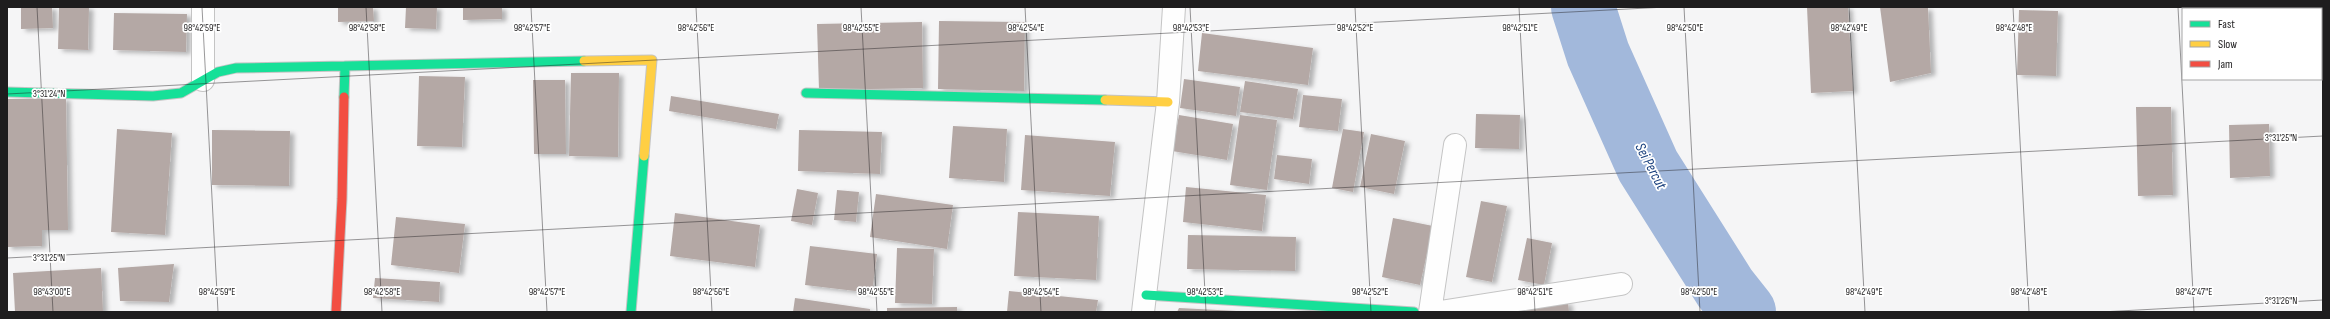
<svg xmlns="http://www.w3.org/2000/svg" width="2330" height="319" viewBox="0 0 2330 319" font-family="'Sofia Sans Condensed',sans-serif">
<defs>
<filter id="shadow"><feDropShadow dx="4.5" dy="2.5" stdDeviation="2" flood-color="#0004"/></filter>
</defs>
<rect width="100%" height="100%" fill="#f5f5f6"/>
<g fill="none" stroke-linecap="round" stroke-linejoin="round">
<path stroke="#a2b8db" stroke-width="64" d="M 1583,7 L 1598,54 L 1648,166 L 1725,288 L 1744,312"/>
</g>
<path fill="#b4a8a5" filter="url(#shadow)" d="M 21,7 L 52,7 L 53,28 L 21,29 Z
M 59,7 L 89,7 L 88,50 L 58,49 Z
M 338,7 L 373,7 L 374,21 L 338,22 Z
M 406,7 L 437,7 L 436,29 L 405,28 Z
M 463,7 L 502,7 L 502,19 L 463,20 Z
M 1807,7 L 1848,7 L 1853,91 L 1811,93 Z
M 1880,7 L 1928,8 L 1931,73 L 1890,82 Z
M 2019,10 L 2058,11 L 2056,76 L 2017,75 Z
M 114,13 L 187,14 L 186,52 L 113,50 Z
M 939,21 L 1025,22 L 1024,91 L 938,89 Z
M 922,22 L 923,88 L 819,90 L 817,24 Z
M 1202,33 L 1313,48 L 1308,85 L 1198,71 Z
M 571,73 L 619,73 L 618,157 L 569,156 Z
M 419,76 L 465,77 L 462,147 L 417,146 Z
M 1184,79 L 1240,87 L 1236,116 L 1180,108 Z
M 533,80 L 565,80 L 566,154 L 534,154 Z
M 1245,81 L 1298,89 L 1293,119 L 1240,112 Z
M 1303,95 L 1342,99 L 1338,131 L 1299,127 Z
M 671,96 L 779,114 L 776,129 L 669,111 Z
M 66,98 L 68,230 L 42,230 L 42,246 L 7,247 L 7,99 Z
M 2136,107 L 2171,107 L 2173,195 L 2138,196 Z
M 1476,114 L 1520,115 L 1519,149 L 1475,148 Z
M 1179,115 L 1233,124 L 1227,160 L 1172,151 Z
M 1240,115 L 1277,120 L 1267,190 L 1230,185 Z
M 2269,124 L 2270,176 L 2230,178 L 2229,125 Z
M 953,126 L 1007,129 L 1004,182 L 949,178 Z
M 117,129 L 172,133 L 165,235 L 111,232 Z
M 1343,129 L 1364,132 L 1353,192 L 1332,188 Z
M 212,130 L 290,131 L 289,186 L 212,185 Z
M 799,130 L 882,132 L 880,174 L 798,171 Z
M 1371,134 L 1405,141 L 1394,194 L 1360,187 Z
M 1025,135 L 1115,142 L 1110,196 L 1021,190 Z
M 1277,155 L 1312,159 L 1309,184 L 1274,179 Z
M 1186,187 L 1266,195 L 1262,231 L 1183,222 Z
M 797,189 L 818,193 L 812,225 L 791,221 Z
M 837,190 L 859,192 L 856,222 L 834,220 Z
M 876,194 L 953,205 L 947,249 L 870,237 Z
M 1481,201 L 1507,206 L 1492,282 L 1466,277 Z
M 1018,212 L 1099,216 L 1096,280 L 1014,276 Z
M 675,213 L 760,225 L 755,267 L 670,256 Z
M 396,217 L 465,224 L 459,273 L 391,265 Z
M 1393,218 L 1433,226 L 1420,285 L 1382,277 Z
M 1188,235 L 1296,237 L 1295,271 L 1187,269 Z
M 1527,238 L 1552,243 L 1544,285 L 1518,280 Z
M 810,246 L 877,254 L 872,293 L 805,285 Z
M 897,248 L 934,249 L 932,304 L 895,303 Z
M 174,264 L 169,302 L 120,301 L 118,268 Z
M 101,268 L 103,312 L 15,312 L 13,273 Z
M 375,278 L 440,282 L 439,302 L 373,298 Z
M 1009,291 L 1098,300 L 1096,312 L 1007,312 Z
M 795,298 L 870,309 L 870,312 L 793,312 Z
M 1568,302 L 1569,312 L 1486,312 Z
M 957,307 L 957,312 L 887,312 L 887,308 Z
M 1179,308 L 1237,311 L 1237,312 L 1177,312 Z"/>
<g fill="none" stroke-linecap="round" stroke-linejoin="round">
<defs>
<path id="street" d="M 203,7 L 203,80
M 1143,312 L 1168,102 L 1174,7
M 1430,312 L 1455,145
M 1440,312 L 1621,284"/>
<path id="fast" d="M 345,66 L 584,61
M 7,92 L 153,96 L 181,93 L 218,72 L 236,68 L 345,66 L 344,97
M 806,93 L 1105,100
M 1146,295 L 1414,312
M 631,312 L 644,156"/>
<path id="slow" d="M 584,61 L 652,60 L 644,156
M 1105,100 L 1168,102"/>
<path id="jam" d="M 336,312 L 342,199 L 344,97"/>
</defs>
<use href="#street" stroke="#c4c4c4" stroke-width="24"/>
<use href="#fast" stroke="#c4c4c4" stroke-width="11"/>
<use href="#slow" stroke="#c4c4c4" stroke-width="11"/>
<use href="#jam" stroke="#c4c4c4" stroke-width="11"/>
<use href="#street" stroke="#fefefe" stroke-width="22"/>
<use href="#fast" stroke="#16e098" stroke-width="9"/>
<use href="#slow" stroke="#ffcf43" stroke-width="9"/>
<use href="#jam" stroke="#f24e42" stroke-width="9"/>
</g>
<path fill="none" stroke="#1e1d1e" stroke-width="1" stroke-opacity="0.45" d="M 37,7 L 53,312M 202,7 L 218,312M 366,7 L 382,312M 531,7 L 547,312M 696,7 L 712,312M 861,7 L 877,312M 1025,7 L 1041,312M 1190,7 L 1206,312M 1355,7 L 1371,312M 1519,7 L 1535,312M 1684,7 L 1700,312M 1849,7 L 1865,312M 2013,7 L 2029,312M 2178,7 L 2194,312M 7,94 L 1666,7M 7,258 L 2323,136M 2101,312 L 2323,300"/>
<g text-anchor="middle" stroke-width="3.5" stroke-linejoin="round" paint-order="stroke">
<g font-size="15" font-style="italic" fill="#1a417e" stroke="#fff">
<text transform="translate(1651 166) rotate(62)" y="5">Sei Percut</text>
</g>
</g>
<g font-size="10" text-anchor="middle" fill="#1e1d1e" stroke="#fff" stroke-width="3.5" stroke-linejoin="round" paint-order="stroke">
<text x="202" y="31">98°42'59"E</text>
<text x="367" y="31">98°42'58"E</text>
<text x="532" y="31">98°42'57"E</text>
<text x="696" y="31">98°42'56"E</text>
<text x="861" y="31">98°42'55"E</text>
<text x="1026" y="31">98°42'54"E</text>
<text x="1191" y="31">98°42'53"E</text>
<text x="1355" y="31">98°42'52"E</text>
<text x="1520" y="31">98°42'51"E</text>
<text x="1685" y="31">98°42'50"E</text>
<text x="1849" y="31">98°42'49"E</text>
<text x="2014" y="31">98°42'48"E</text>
<text x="49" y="97">3°31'24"N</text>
<text x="2281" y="141">3°31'25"N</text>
<text x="49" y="261">3°31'25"N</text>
<text x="52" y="295">98°43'00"E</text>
<text x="217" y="295">98°42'59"E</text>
<text x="382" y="295">98°42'58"E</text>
<text x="547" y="295">98°42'57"E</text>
<text x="711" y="295">98°42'56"E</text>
<text x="876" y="295">98°42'55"E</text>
<text x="1041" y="295">98°42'54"E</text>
<text x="1205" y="295">98°42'53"E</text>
<text x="1370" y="295">98°42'52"E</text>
<text x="1535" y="295">98°42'51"E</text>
<text x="1699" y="295">98°42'50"E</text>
<text x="1864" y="295">98°42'49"E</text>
<text x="2029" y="295">98°42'48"E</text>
<text x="2194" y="295">98°42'47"E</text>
<text x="2281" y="304">3°31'26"N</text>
</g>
<rect width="2330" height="319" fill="none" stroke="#1e1d1e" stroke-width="16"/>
<rect x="2182" y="8" width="140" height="72" fill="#ffffff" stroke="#a5a5a5"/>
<rect x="2190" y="21" width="20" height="6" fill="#16e098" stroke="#a5a5a5"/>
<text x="2218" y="28" font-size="12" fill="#1e1d1e">Fast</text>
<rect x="2190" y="41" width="20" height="6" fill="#ffcf43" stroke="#a5a5a5"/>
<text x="2218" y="48" font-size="12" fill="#1e1d1e">Slow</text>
<rect x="2190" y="61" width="20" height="6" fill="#f24e42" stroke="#a5a5a5"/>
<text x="2218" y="68" font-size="12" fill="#1e1d1e">Jam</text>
</svg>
